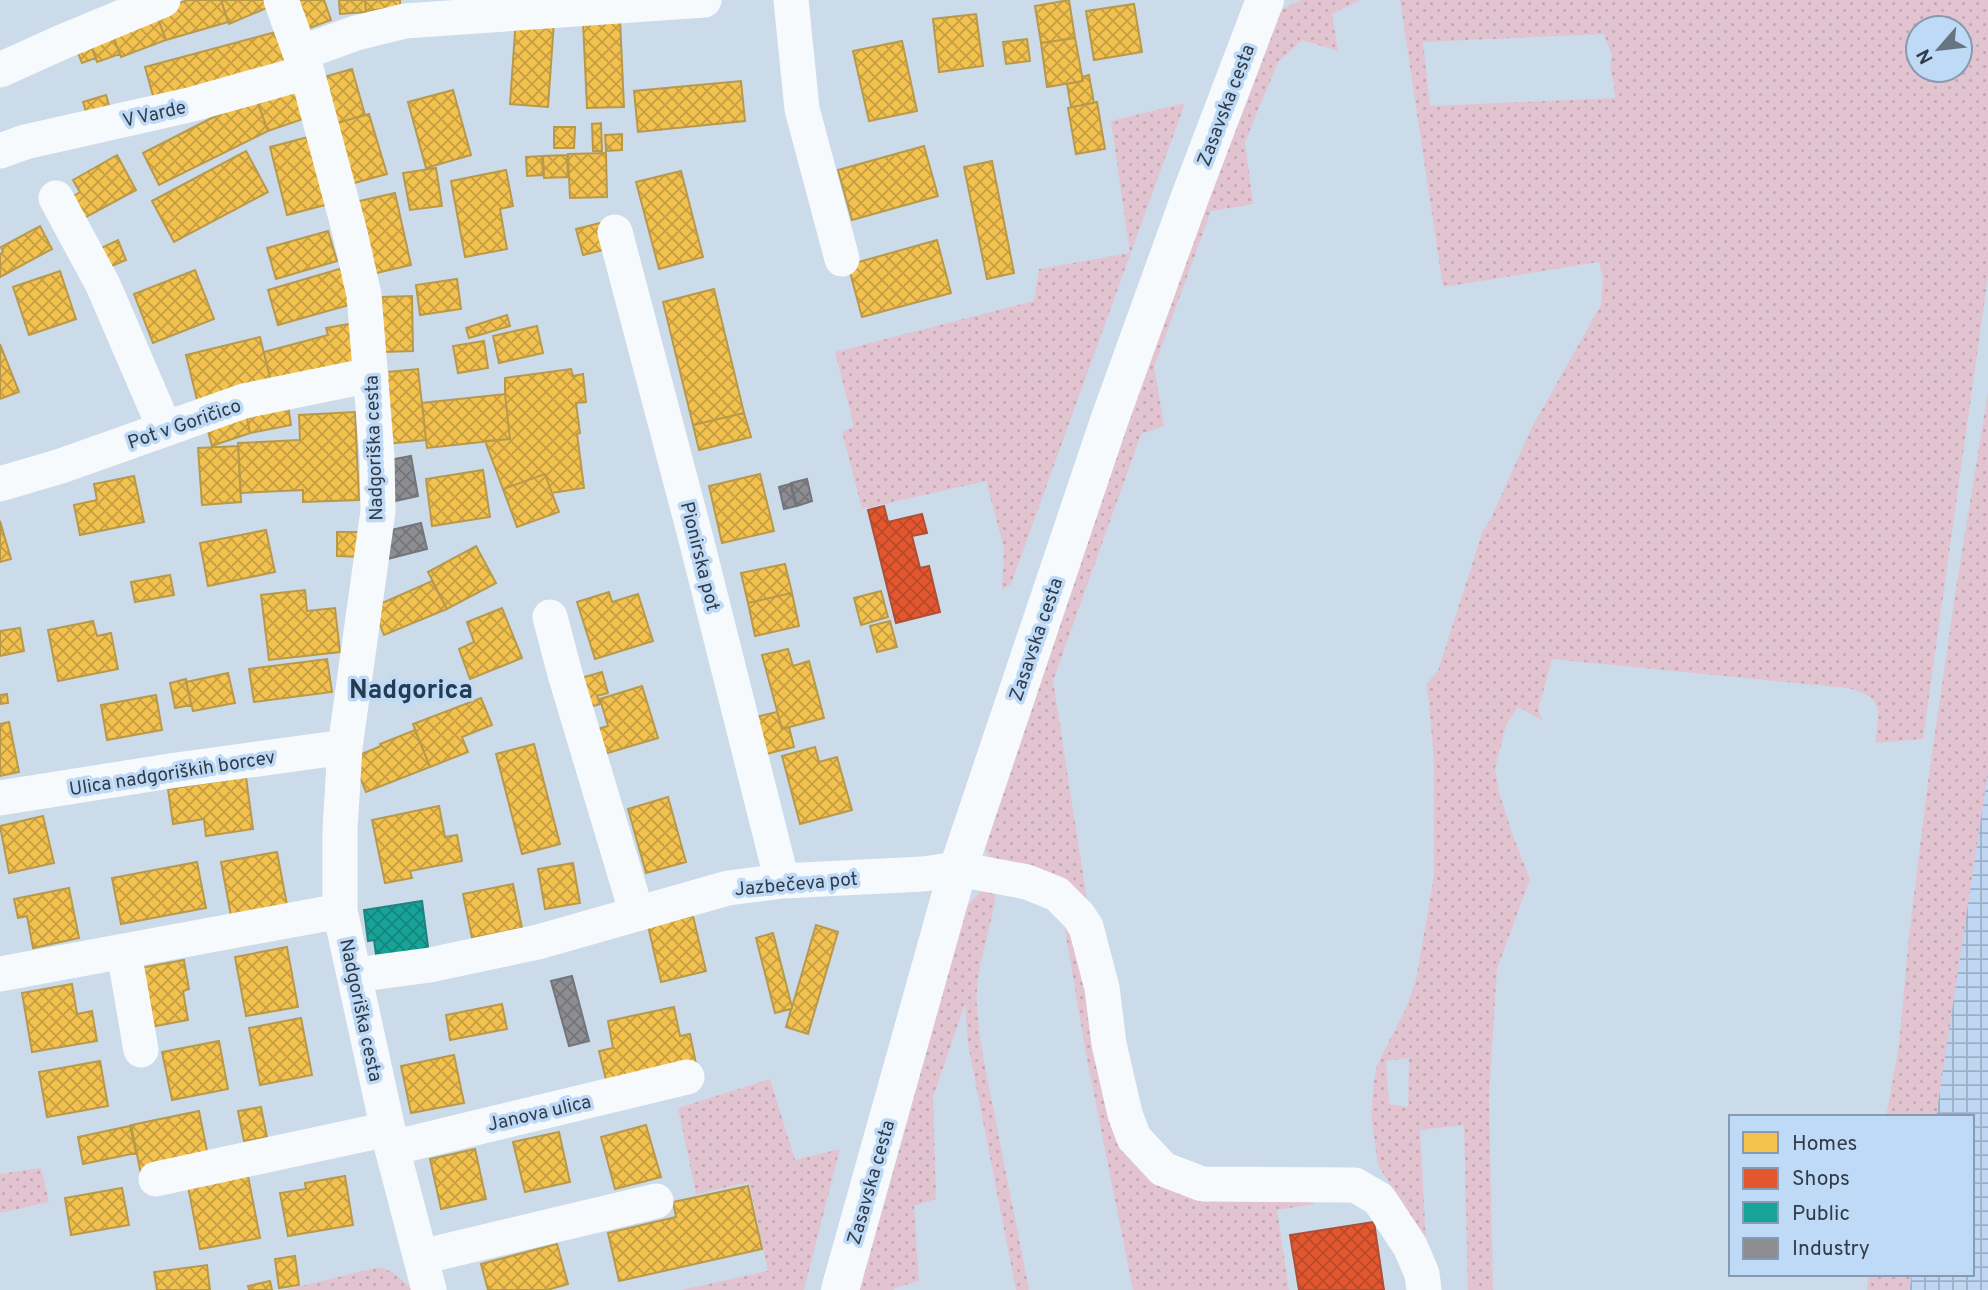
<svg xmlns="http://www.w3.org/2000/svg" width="1988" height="1290" viewBox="0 0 1988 1290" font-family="Overpass,sans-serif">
<defs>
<pattern id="industrial-grid" width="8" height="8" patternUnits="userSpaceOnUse" patternTransform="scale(1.75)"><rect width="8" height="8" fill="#bed6f1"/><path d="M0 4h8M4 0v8" fill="none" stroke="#9bafc5"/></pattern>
<pattern id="grass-dots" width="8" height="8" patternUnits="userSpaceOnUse" patternTransform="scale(1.75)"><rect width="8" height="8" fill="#e2c4d0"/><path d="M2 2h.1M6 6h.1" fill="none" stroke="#c2a9b4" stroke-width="1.8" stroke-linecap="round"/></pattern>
<pattern id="homes-cross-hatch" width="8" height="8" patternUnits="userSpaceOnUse" patternTransform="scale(1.75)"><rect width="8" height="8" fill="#f2c14e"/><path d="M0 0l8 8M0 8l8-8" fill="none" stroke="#c59e43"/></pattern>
<pattern id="shops-cross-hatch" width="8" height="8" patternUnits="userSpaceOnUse" patternTransform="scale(1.75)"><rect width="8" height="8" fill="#e4572e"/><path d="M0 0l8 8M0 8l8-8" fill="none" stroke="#b94929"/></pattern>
<pattern id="public-cross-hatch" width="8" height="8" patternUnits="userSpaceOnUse" patternTransform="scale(1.75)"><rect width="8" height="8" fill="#17a398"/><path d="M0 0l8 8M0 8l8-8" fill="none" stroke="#15867e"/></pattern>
<pattern id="industry-cross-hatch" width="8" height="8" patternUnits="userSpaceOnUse" patternTransform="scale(1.75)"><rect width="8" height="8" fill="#8d8d92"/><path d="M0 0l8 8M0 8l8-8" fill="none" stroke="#747479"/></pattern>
</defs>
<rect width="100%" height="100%" fill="#ccdbea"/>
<path fill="url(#industrial-grid)" d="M 1988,714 L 1988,1290 L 1909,1290 L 1912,1274 L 1972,1274 L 1972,1117 L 1936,1117 Z"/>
<path fill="url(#grass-dots)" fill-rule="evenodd" d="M 1301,0 L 1360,0 L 1332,14 L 1338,51 L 1302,40 L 1278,62 L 1245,142 L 1253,204 L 1211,211 L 1154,367 L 1164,426 L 1141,434 L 1053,681 L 1089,912 L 994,863 L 984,848 L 986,830 L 1266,32 L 1283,9 Z
M 1400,0 L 1988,0 L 1988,276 L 1923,739 L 1875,743 C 1880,710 1884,697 1847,688 L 1552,659 L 1538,710 L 1543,721 L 1518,707 L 1506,725 L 1495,769 L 1499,792 L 1513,836 L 1530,879 L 1497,969 L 1489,1097 L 1493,1290 L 1468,1290 L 1464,1125 L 1420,1130 L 1426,1242 L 1378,1165 L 1371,1115 L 1374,1082 L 1377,1065 L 1406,1008 L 1416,980 L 1434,876 L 1434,760 L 1429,703 L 1426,684 L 1438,671 L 1483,530 L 1490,520 L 1532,427 L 1601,305 L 1603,278 L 1599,262 L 1443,287 ZM 1918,28 L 1960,28 L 1960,70 L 1918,70 ZM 1604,34 L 1612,55 L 1610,69 L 1614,84 L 1615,98 L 1430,106 L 1423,42 ZM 1409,1058 L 1408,1107 L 1389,1104 L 1386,1061 Z
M 1185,103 L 1011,584 L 1002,590 L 1004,548 L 986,481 L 862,509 L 842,432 L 854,426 L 835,352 L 1034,301 L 1039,269 L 1130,253 L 1111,121 Z
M 1988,392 L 1988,772 L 1936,1117 L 1886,1117 L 1899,1045 L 1909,936 L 1928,781 L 1957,582 Z
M 996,885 C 995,921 979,954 977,990 C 975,1026 988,1080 995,1117 C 1006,1175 1018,1232 1029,1290 L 1016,1290 L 968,1044 L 965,1004 L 933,1097 L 936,1199 L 914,1206 L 919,1281 L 894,1288 L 894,1290 L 854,1290 L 966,907 L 980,892 Z
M 1061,906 L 1067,913 L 1138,1154 L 1313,1199 L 1314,1204 L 1277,1210 L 1289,1290 L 1133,1290 L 1085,1049 Z
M 770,1079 L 795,1160 L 840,1149 L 804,1290 L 681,1290 L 768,1271 L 749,1182 L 696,1194 L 678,1108 Z
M 41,1168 L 49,1202 L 0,1213 L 0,1174 Z
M 380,1267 L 394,1273 L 413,1290 L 284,1290 Z
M 1869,1274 L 1912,1274 L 1909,1290 L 1867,1290 Z"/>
<path fill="url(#homes-cross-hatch)" stroke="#b8994c" stroke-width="2" d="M 188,0 L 221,0 L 228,22 L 166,40 L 155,11 Z
M 221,0 L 274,0 L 276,4 L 229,24 Z
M 297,0 L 324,0 L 331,20 L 307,29 Z
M 339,0 L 365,0 L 366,12 L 340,14 Z
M 365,0 L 400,0 L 400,7 L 366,11 Z
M 1069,0 L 1075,38 L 1041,43 L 1035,6 Z
M 1134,4 L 1142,52 L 1094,60 L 1086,11 Z
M 155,11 L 166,40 L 121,57 L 111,31 Z
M 976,14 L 983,66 L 939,72 L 933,19 Z
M 516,18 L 554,21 L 548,107 L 510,104 Z
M 620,20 L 624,107 L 587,108 L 583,22 Z
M 283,30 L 293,66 L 155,103 L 145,67 Z
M 111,31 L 120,54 L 97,62 L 89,40 Z
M 1075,38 L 1083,81 L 1047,87 L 1041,43 Z
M 1027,39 L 1030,61 L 1006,64 L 1003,42 Z
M 89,40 L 96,58 L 82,63 L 75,45 Z
M 902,41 L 917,111 L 869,121 L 853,51 Z
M 352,69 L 365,115 L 330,125 L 317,79 Z
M 1089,75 L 1094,103 L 1071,107 L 1067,84 L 1083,81 L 1082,77 Z
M 741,81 L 745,121 L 638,132 L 634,91 Z
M 298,85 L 309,117 L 268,131 L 257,100 Z
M 453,90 L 471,155 L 426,168 L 408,102 Z
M 106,95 L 111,112 L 88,118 L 83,102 Z
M 255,96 L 268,131 L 159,185 L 143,153 Z
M 1097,102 L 1105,149 L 1076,154 L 1068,108 Z
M 369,114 L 387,174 L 347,185 L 330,125 Z
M 601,123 L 602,151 L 593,151 L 592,124 Z
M 554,127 L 575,127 L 574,148 L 554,148 Z
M 622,134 L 622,150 L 606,151 L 605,135 Z
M 312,136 L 329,204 L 287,215 L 270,147 Z
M 924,146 L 938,196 L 852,220 L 838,170 Z
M 246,151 L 268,192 L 174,242 L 152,201 Z
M 606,153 L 607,197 L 570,198 L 568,154 Z
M 117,155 L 136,190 L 77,222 L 65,201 L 80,192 L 73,180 Z
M 567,155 L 568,177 L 544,178 L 543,156 Z
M 542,156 L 543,175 L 527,176 L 526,157 Z
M 992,161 L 1014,273 L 987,279 L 964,167 Z
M 436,168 L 442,206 L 410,210 L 403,173 Z
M 506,170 L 513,206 L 500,209 L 507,249 L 465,257 L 451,181 Z
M 681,171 L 703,257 L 659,269 L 636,182 Z
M 395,193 L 411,265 L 372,274 L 355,202 Z
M 600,223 L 607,249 L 583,255 L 576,229 Z
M 40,226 L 52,249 L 0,277 L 0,254 L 3,252 L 1,247 Z
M 328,231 L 337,261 L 276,279 L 267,248 Z
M 118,240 L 126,260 L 105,269 L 97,250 Z
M 937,240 L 951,293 L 862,317 L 848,265 Z
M 346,267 L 356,303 L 278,325 L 268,290 Z
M 195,270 L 214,319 L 153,343 L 134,294 Z
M 60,271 L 76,319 L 29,335 L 13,287 Z
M 457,279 L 461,309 L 420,315 L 416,285 Z
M 714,289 L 744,413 L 693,425 L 663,302 Z
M 412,296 L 413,351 L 383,352 L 381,297 Z
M 507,315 L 510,326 L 469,338 L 466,328 Z
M 355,323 L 363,362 L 272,386 L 264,352 L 328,335 L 326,328 Z
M 537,326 L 543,353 L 499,363 L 493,336 Z
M 260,337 L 272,386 L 198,404 L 186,355 Z
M 484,341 L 488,368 L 458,373 L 453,346 Z
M 0,344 L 19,392 L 0,399 Z
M 418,369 L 426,440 L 386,444 L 378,373 Z
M 571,369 L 573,376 L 583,374 L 586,402 L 576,403 L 580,433 L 577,434 L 584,488 L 552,493 L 545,474 L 503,489 L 485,441 L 510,439 L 505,394 L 505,378 Z
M 505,394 L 510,439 L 427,448 L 422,403 Z
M 287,399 L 291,425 L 250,433 L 245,407 Z
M 245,407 L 250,433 L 212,446 L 206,424 Z
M 355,412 L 359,500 L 303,502 L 303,490 L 241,493 L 238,443 L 300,440 L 299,415 Z
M 744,413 L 751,437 L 699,450 L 693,425 Z
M 238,446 L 241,502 L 202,505 L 198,448 Z
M 483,470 L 490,517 L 432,526 L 426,479 Z
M 545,474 L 559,512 L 517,527 L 503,489 Z
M 760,474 L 774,531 L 722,543 L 709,486 Z
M 134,476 L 144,522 L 80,535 L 74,505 L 97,500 L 94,484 Z
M 0,521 L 11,559 L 0,562 Z
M 266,530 L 275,572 L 208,586 L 200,543 Z
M 337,532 L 361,532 L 361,557 L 337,556 Z
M 476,546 L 496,583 L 447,609 L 428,572 Z
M 785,564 L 792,593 L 748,603 L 741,573 Z
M 170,575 L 174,595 L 135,602 L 131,582 Z
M 432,581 L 447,609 L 384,635 L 373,607 Z
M 305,590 L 307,611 L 335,608 L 340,652 L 269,660 L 261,595 Z
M 881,591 L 888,617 L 861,625 L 854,598 Z
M 609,592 L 612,602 L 638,594 L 653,641 L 595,659 L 577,602 Z
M 792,593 L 799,626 L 755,636 L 748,603 Z
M 502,608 L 522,658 L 470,679 L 459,649 L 474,642 L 467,622 Z
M 93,621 L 97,636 L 111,633 L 118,669 L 58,681 L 48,630 Z
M 890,621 L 897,647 L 877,652 L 870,626 Z
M 20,628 L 24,651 L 0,656 L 0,631 Z
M 788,649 L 793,666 L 809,661 L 824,718 L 782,729 L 762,655 Z
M 327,659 L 332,692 L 254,702 L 249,669 Z
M 602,672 L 608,693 L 597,696 L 600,704 L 583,709 L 574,680 Z
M 228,673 L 235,703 L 193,711 L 186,682 Z
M 186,679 L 191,705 L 175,708 L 170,683 Z
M 642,686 L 658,738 L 601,755 L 594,730 L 608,726 L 600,699 Z
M 7,694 L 8,703 L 0,704 L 0,695 Z
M 156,695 L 162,730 L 107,740 L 101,705 Z
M 481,698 L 492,725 L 462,737 L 468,752 L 430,767 L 413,724 Z
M 777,712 L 782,729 L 789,727 L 794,747 L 766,754 L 756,717 Z
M 9,722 L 19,772 L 0,776 L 0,724 Z
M 415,730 L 430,767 L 366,792 L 352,758 L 381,746 L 380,744 Z
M 534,744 L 560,844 L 522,854 L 496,754 Z
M 815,747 L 819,762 L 837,757 L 852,810 L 800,824 L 782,756 Z
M 246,777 L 253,829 L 206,836 L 204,819 L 173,824 L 168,789 Z
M 668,797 L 686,862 L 646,873 L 628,809 Z
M 439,806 L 445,837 L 457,835 L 462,861 L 410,871 L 412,878 L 385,883 L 372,820 Z
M 43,816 L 54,863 L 9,873 L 0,826 Z
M 277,852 L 287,905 L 231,916 L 221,862 Z
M 197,862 L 206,908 L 121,924 L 112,878 Z
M 573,863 L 580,903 L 545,909 L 538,869 Z
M 513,884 L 522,928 L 472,938 L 463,894 Z
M 69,888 L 79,938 L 33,948 L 27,916 L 18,918 L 14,899 Z
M 693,916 L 706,971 L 661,982 L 648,926 Z
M 816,925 L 838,932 L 808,1034 L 786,1027 L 791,1009 L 775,1013 L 756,938 L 773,933 L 792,1007 Z
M 287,947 L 298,1007 L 246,1016 L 235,957 Z
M 184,960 L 189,989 L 183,991 L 188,1020 L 145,1028 L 135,969 Z
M 72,984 L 77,1014 L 92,1011 L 97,1041 L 32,1052 L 22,993 Z
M 502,1004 L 507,1029 L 450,1040 L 446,1015 Z
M 674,1007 L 680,1036 L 690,1034 L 696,1064 L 607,1084 L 599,1051 L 613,1048 L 608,1021 Z
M 301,1018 L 312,1075 L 260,1085 L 249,1028 Z
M 219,1041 L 228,1089 L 172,1100 L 162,1052 Z
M 454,1055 L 464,1103 L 411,1113 L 401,1066 Z
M 100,1061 L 108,1106 L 47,1117 L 39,1072 Z
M 261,1107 L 267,1137 L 244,1141 L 238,1111 Z
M 199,1111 L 209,1161 L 141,1174 L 131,1125 Z
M 646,1125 L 661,1177 L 615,1189 L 601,1137 Z
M 130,1126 L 136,1153 L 83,1164 L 78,1137 Z
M 559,1132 L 570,1182 L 525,1192 L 513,1142 Z
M 475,1149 L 486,1199 L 441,1209 L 430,1159 Z
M 248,1176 L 260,1238 L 200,1249 L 188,1186 Z
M 345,1176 L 353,1225 L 288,1236 L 280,1193 L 306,1189 L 305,1183 Z
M 748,1186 L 762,1249 L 619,1281 L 608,1233 L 676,1217 L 673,1202 Z
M 122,1188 L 129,1225 L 71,1235 L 65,1198 Z
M 557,1244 L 568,1284 L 547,1290 L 488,1290 L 481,1264 Z
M 295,1256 L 299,1285 L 279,1288 L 275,1259 Z
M 207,1265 L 210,1290 L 157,1290 L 154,1272 Z
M 270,1281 L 272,1290 L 249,1290 L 248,1286 Z"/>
<path fill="url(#shops-cross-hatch)" stroke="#ae4f36" stroke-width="2" d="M 884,506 L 888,522 L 922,514 L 927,533 L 912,536 L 920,568 L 929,566 L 940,612 L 896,623 L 868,510 Z
M 1374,1222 L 1384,1290 L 1299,1290 L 1290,1235 Z"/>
<path fill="url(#public-cross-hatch)" stroke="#1f8480" stroke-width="2" d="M 422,901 L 429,954 L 378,969 L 374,940 L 368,941 L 364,910 Z"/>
<path fill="url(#industry-cross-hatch)" stroke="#71757c" stroke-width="2" d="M 411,456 L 418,496 L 391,502 L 389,460 Z
M 807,479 L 812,501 L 797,506 L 791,483 Z
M 790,484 L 796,506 L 784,509 L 779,487 Z
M 421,523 L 427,549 L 384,560 L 387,531 Z
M 572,976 L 589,1041 L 569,1046 L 551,981 Z"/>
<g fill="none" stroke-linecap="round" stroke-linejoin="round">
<path stroke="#f7fafc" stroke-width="35" d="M 281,0 L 307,72 L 349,229 L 364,295 L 377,457 L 378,511 L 345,747 L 340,830 L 340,911 L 392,1148 L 429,1290
M 791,0 L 802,109 L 842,259
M 301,53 L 356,33 L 405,21 L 704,0
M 0,70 L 62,42 L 163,0
M 0,151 L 25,142 L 189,105 L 307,72
M 56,198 L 103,285 L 165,429
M 615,232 L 696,539 L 782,881
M 0,484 L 61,466 L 244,401 L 371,375
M 550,617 L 565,674 L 637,914
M 0,798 L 170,771 L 345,747
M 124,952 L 141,1050
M 0,974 L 340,911
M 355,975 L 430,965 L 538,942 L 728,888 L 782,881 L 923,874 L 958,869 L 1027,882 L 1057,894 L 1078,915 L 1086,927 L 1102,988 L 1109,1044 L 1125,1114 L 1134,1138 L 1163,1169 L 1202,1184 L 1355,1185 L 1379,1199 L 1410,1246 L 1422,1274 L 1424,1290
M 392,1148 L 687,1077
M 156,1179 L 388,1129
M 421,1257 L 656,1201"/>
<path stroke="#f7fafc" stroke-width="38" d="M 840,1290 L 958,869 L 1109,421 L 1190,197 L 1265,0"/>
</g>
<g text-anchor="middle" stroke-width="7" stroke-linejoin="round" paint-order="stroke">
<g font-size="19" fill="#313c48" stroke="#bfdaf7">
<text transform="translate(1225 105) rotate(-69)" y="7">Zasavska cesta</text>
<text transform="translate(154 113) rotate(-13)" y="7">V Varde</text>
<text transform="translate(184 423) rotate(-19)" y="7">Pot v Goričico</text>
<text transform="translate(373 448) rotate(-92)" y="7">Nadgoriška cesta</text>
<text transform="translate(701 556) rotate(76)" y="7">Pionirska pot</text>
<text transform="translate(1035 639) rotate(-71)" y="7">Zasavska cesta</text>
<text transform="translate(172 772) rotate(-9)" y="7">Ulica nadgoriških borcev</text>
<text transform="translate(796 883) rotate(-5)" y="7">Jazbečeva pot</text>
<text transform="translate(362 1010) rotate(78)" y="7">Nadgoriška cesta</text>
<text transform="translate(539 1112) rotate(-13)" y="7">Janova ulica</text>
<text transform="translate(870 1182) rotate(-74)" y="7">Zasavska cesta</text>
</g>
<g font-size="26" font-weight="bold" fill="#253c53" stroke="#bfdaf7">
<text x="411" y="698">Nadgorica</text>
</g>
</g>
<rect x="1729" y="1115" width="245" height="161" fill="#bfdaf7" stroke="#869bb1" stroke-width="2"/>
<rect x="1743" y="1132" width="35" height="21" fill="#f2c14e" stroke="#869bb1" stroke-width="2"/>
<text x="1792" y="1150" font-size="21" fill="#313c48">Homes</text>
<rect x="1743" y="1168" width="35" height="21" fill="#e4572e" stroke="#869bb1" stroke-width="2"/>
<text x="1792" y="1185" font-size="21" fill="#313c48">Shops</text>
<rect x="1743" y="1202" width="35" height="21" fill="#17a398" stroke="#869bb1" stroke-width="2"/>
<text x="1792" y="1220" font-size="21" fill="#313c48">Public</text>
<rect x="1743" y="1238" width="35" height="21" fill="#8d8d92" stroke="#869bb1" stroke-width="2"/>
<text x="1792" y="1255" font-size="21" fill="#313c48">Industry</text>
<g transform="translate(1939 49) rotate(242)"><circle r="33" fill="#bfdaf7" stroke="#869bb1" stroke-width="2"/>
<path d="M0-5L12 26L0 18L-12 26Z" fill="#677481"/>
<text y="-10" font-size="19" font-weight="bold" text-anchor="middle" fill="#313c48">N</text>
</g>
</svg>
